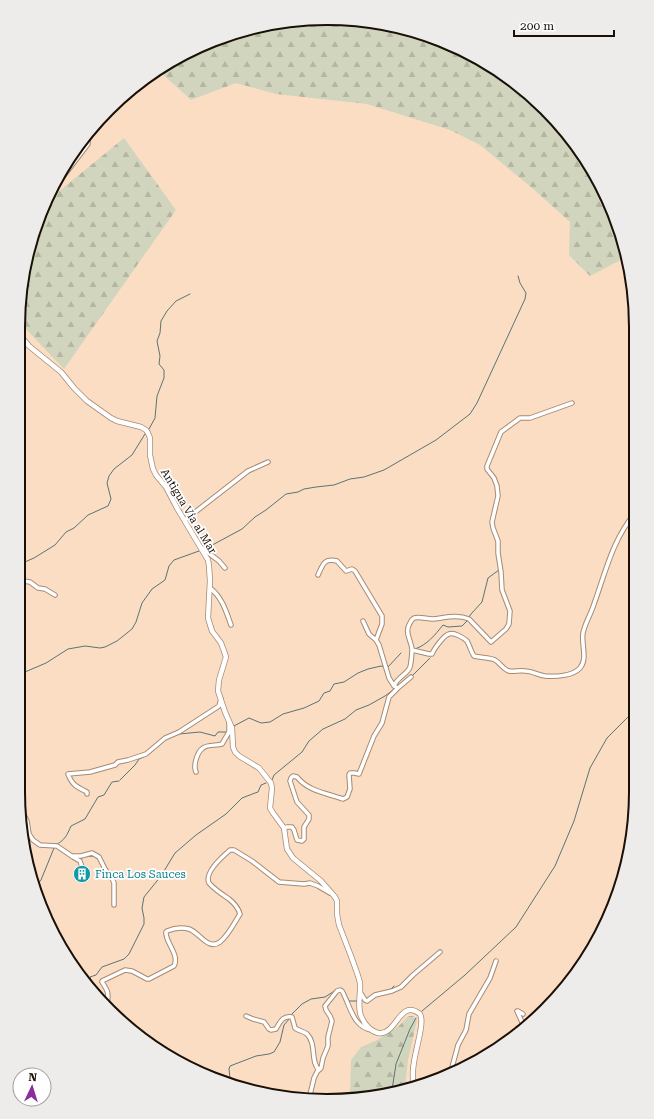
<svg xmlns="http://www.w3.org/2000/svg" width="654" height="1119" viewBox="0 0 654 1119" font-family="'Roboto Serif',serif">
<defs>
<pattern id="forest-firs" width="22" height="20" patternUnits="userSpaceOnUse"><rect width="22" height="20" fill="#d2d5be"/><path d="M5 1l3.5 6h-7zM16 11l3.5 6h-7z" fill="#b4b6a2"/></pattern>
</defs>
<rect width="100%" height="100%" fill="#fbddc4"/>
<path fill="url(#forest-firs)" d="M 327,18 L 387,24 L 445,41 L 498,70 L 546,109 L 594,172 L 620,228 L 625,254 L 619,261 L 590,276 L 569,255 L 570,222 L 532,188 L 480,145 L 450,130 L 367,104 L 276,94 L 236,83 L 191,100 L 158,70 L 209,42 L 266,24 Z
M 124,138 L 176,210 L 64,369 L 19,322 L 19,307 L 34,227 L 47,201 Z
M 408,1016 L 413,1016 L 417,1020 L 408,1060 L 405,1088 L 350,1097 L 351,1060 L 361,1047 L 375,1041 L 399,1026 Z"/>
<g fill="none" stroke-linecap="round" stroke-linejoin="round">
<path stroke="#5a7475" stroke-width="1" d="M 149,429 L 155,418 L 157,396 L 164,378 L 164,370 L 159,364 L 160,356 L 157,341 L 160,333 L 161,321 L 167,311 L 176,301 L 190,294
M 205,549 L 242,529 L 255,517 L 266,510 L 286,494 L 298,492 L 304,489 L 316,487 L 334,485 L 350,479 L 364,477 L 384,470 L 436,440 L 470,414 L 477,403 L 525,299 L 526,293 L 520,283 L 518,276
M 18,565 L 34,558 L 55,545 L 66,532 L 74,528 L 88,515 L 108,506 L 111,499 L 107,483 L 109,476 L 114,469 L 132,455 L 145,434
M 469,617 L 471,614 L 482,602 L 488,578 L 499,570
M 415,649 C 427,645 435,635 443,625 L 448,627 L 462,626 L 468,620
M 388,667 L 401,653
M 18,675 L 46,663 L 68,649 L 85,646 L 100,648 L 105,647 L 117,641 L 132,629 L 136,622 L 142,603 L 152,589 L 165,580 L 169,566 L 174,560 L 199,551
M 412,676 L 430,658
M 234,726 L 249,718 L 261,723 L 270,722 L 283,714 L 304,708 L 319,701 L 324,693 L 330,691 L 334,684 L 344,682 L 358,673 L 368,669 L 381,666 L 385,667
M 174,736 L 179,734 L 200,732 L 215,736 L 218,732 L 227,732
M 120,780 L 135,765 L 139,759 L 144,757
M 272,780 L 274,775 L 302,752 L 309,741 L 323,729 L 345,719 L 356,710 L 369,705 L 385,696 L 393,690 L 395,687
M 57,844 C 65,840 67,835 71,826 L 85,819 L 98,797 L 104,795 L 112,782 L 119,781
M 34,888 L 41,880 L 54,848
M 93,990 L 90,977 L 96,975 L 102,967 L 124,959 L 129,954 L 144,924 L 144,918 L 142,908 L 144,897 L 161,876 L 175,853 L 196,835 L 226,814 L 242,798 L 255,793 L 258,792 L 261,785 L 266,783
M 344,991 L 349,1001 L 357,1001
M 380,992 L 391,989 L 394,986
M 366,999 L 375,993
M 422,1011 L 465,975 L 516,927 L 555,866 L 574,821 L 590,768 L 607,738 L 635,710
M 291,1015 L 302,1004 L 311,999 L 325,997 L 336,990
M 226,1081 L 230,1078 L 229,1069 L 230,1066 L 256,1056 L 269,1054 L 274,1052 L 280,1042 L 284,1025 L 290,1018
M 392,1090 L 396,1064 L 410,1029 L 416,1018"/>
<defs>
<path id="minor" d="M 53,190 L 88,144 L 88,139 L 86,136
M 185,520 L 248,471 L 268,462
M 202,548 L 219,561 L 225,568
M 318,575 C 323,564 324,558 337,561 L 346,571 L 352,569 L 355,571 L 382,616 L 382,624 L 376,640
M 18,582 L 23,581 L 30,582 L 38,588 L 45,589 L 55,595
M 210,588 C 222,597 226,611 231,625
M 363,621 L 369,634 L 376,640 L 379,645 L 389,678 L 394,686
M 412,650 L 429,654 L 432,654 C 434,649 444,635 449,634 C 454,632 464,638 467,641 C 470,646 471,652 474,656 C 481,658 489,657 495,660 C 500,663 504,670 509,671 C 514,672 520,670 525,671 C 532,671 538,675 545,676 C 555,677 573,676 580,668 C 588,659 581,644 583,633 C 585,623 591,614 594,604 C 606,571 612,541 635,513
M 398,688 L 411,677
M 196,772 C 193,766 197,752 203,748 C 208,744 217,746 222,744 L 229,732 L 229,722
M 87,794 L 87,792 C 77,787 72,785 68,774 L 90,772 L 115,765 L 118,762 L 128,760 L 146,754 L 165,738 L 179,732 L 216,708 L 219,706 L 221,699
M 21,809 L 27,821 L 29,834 L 33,840 L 40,845 L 57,846 L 73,857 L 80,861 L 83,870
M 284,828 L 287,827 L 292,827 L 294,830 L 297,840 L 302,841 L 304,839 L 304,827 L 309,819 L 309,815 L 297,802 L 290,781 L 291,778 L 293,776 L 297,777 C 308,791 326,793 343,799 L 347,797 L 350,789 L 349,775 L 350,773 L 354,773 L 359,774 L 374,736 L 382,723 L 389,697 L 398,688 L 394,686 C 397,677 408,674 410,667 C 411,664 412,653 412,649 C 411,640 404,632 410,623 C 411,621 412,619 414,618 C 419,616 427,619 432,619 C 444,618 457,614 469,619 L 491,642 L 506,629 L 509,624 L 510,611 L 502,590 L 501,572 L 498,553 L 498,541 L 493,528 L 492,522 L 498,496 L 497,486 L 494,478 L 487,469 L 487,466 L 501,432 L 520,418 L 530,418 L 572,403
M 73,856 L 81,856 L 92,853 L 99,857 L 105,869 L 112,878 L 114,883 L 114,905
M 360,992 L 365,1000 L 367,1001 L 375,995 L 392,991 L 401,987 L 413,975 L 440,952
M 107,1004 C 109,993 108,991 102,982 L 102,981 L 125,970 L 132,971 L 147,979 L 149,979 L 174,966 C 180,955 165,942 166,932 L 167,931 C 174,928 181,927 189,929 C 199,932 208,951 220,942 C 228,936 235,922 240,914 C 238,907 234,903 229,899 C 223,895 213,888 209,883 C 204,873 223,856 230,850 L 234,850 L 252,861 L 279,882 L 304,884 L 310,883 L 318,886 L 330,893
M 246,1016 L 253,1019 L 264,1022 L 269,1029 L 271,1030 L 276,1029 C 280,1022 283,1015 292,1017 L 295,1028 C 299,1031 303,1031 307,1034 C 317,1044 310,1062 319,1070 L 321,1068 L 323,1058 L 328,1046 L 328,1037 L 332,1021 L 330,1016 L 326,1010 L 325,1006 L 337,991 L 340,990 L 342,991 C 350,1005 353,1028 372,1030
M 520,1032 L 518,1028 L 527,1024 L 522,1022 L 517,1011 L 518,1011 L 523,1014
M 451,1071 L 458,1045 L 466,1030 L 469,1014 L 490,978 L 496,961
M 309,1099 L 314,1078 L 318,1070"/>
<path id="major" d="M 19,332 L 24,340 L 29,346 L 61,372 L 74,388 L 87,401 L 111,418 L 117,421 L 141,427 L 146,430 L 148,433 L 150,438 L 150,455 L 153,469 L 156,475 L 166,487 L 177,508 L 208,560 L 209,566 L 210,581 L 208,618 L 212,631 L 221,643 L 224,651 L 226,657 L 219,680 L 218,691 L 225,712 L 232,728 L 233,747 L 235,752 L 239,756 L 259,768 L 271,783 L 272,788 L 270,808 L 273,813 L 284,828 L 287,849 L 293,858 L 321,881 L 335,897 L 337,901 L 337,914 L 339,925 C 343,935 347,946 351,956 C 354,965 358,974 360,983 C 361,994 357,1006 361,1016 C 364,1023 370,1031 378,1033 C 397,1036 399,998 420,1014 C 423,1020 421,1026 420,1033 C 417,1050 410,1069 414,1087"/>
</defs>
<use href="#minor" stroke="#a68a72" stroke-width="5.5"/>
<use href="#major" stroke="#a68a72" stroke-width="6"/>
<use href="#minor" stroke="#fff" stroke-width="3.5"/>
<use href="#major" stroke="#fff" stroke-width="4.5"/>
</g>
<defs>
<symbol id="building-disc" viewBox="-11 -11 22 22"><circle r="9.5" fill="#0f9aa8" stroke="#fff"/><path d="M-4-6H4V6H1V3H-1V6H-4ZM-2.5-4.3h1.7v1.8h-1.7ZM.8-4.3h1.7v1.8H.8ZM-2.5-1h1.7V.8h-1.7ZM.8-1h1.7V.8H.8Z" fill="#fff"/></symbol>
</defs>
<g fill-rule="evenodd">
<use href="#building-disc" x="72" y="864" width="20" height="20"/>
</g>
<g text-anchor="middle" stroke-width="3.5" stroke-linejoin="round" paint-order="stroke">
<g font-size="11" fill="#1a1007" stroke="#fff">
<text transform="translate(189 511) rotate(59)" y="4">Antigua Vía al Mar</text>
</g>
<g font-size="11" fill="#0d838f" stroke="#fff" text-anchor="start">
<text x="95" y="878">Finca Los Sauces</text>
</g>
</g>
<path d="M0 0H654V1119H0ZM327 25H327A302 302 0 0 1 629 327V792A302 302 0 0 1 327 1094H327A302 302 0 0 1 25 792V327A302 302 0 0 1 327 25Z" fill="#edeceb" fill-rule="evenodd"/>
<path fill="none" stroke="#1a1007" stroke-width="2" d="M327 25H327A302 302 0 0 1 629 327V792A302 302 0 0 1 327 1094H327A302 302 0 0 1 25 792V327A302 302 0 0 1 327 25Z"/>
<g transform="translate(32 1087) rotate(4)"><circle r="19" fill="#ffffff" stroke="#a39f9c"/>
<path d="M0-3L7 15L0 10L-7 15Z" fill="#892e9a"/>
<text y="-6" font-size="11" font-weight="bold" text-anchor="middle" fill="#1a1007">N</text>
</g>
<path d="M514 30v6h100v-6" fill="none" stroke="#1a1007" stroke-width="2"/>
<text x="520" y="30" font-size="12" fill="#1a1007" stroke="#ffffff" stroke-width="3" paint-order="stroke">200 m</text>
</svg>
